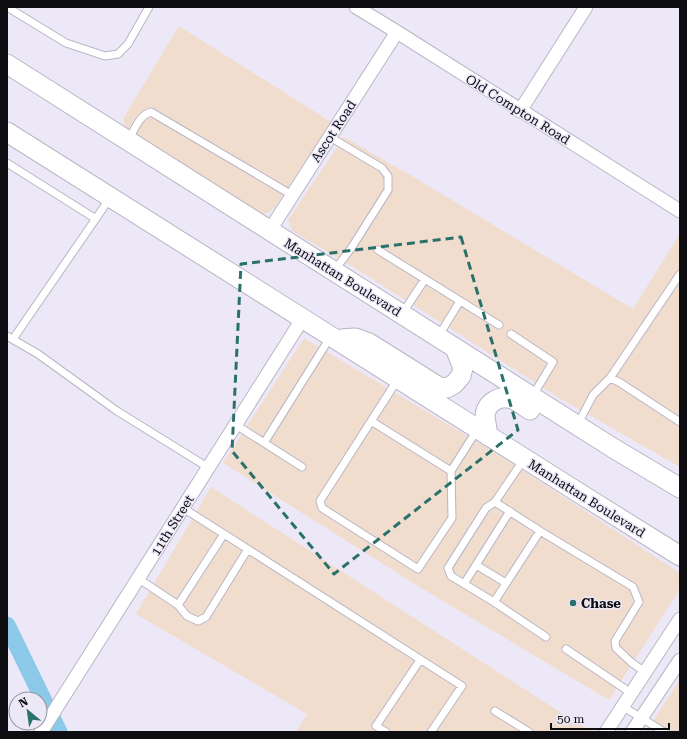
<svg xmlns="http://www.w3.org/2000/svg" width="687" height="739" viewBox="0 0 687 739" font-family="'Roboto Serif',serif">
<rect width="100%" height="100%" fill="#ece8f8"/>
<path fill="#f1ddce" d="M 179,26 L 331,122 L 275,207 L 268,213 L 255,214 L 124,129 L 124,117 Z
M 344,137 L 417,179 L 633,309 L 679,235 L 680,235 L 680,467 L 561,399 L 355,268 L 292,231 L 288,220 Z
M 304,338 L 502,457 L 680,573 L 680,589 L 609,700 L 418,586 L 223,463 Z
M 211,487 L 487,665 L 591,732 L 296,732 L 307,714 L 136,614 Z
M 680,679 L 680,732 L 645,732 L 659,712 Z"/>
<g fill="none" stroke-linecap="round" stroke-linejoin="round">
<path stroke="#8cc9e8" stroke-width="17" d="M 7,625 L 59,732"/>
<defs>
<path id="lane" d="M 7,7 L 66,43 L 105,56 L 118,54 L 128,44 L 149,7
M 330,137 L 382,168 L 388,176 L 388,190 L 352,247 L 334,271
M 128,141 C 134,131 139,115 151,112 L 292,195
M 7,163 L 96,219
M 378,250 L 499,325
M 402,314 L 425,279
M 511,334 L 553,362 L 532,397
M 7,336 L 38,354 L 117,411 L 209,468
M 438,337 L 460,301
M 13,339 L 110,198
M 610,378 L 680,274
M 398,379 L 320,501 L 322,508 L 418,569 L 452,518 L 451,471 L 477,430
M 371,421 L 451,471
M 578,424 L 593,395 L 610,378 L 619,382 L 680,422
M 236,425 L 302,467
M 264,443 L 331,336
M 524,459 L 495,502 L 540,531 L 633,587 L 639,602 L 615,641 L 616,648 L 632,663 L 645,672
M 183,508 L 224,534
M 540,531 L 494,602 L 546,637
M 476,565 L 506,583
M 139,579 L 178,605 L 224,534 L 462,686 L 431,732
M 464,584 L 510,511
M 494,602 L 451,576 L 448,568 L 486,508 L 495,502
M 178,605 L 187,616 L 198,621 L 206,617 L 248,549
M 566,649 L 631,693
M 622,706 L 664,732
M 495,711 L 529,732
M 386,732 L 376,726 L 420,660"/>
<path id="street" d="M 356,7 L 397,32 L 680,211
M 520,111 L 586,7
M 270,230 L 397,32
M 41,732 L 303,318
M 606,732 L 680,619
M 632,732 L 680,660"/>
<path id="secondary" d="M 7,64 L 613,448 L 680,488
M 7,132 C 232,273 455,416 680,556
M 341,339 L 355,338 L 369,343 L 439,387 L 447,388 L 454,384 L 461,376 L 463,368 L 455,348
M 488,436 C 487,430 486,423 485,417 C 485,404 499,394 512,399 C 518,401 524,406 530,410"/>
</defs>
<use href="#lane" stroke="#b9b5c4" stroke-width="9"/>
<use href="#street" stroke="#b9b5c4" stroke-width="15"/>
<use href="#secondary" stroke="#b9b5c4" stroke-width="21"/>
<use href="#lane" stroke="#fff" stroke-width="7"/>
<use href="#street" stroke="#fff" stroke-width="13"/>
<use href="#secondary" stroke="#fff" stroke-width="19"/>
</g>
<path fill="none" stroke="#2a7269" stroke-width="3" stroke-dasharray="8 5" stroke-linejoin="round" d="M 461,237 L 518,430 L 334,574 L 232,451 L 241,264 Z"/>
<circle fill="#2a7269" stroke="#ece8f8" stroke-width="1.5" cx="573" cy="603" r="4"/>
<g text-anchor="middle" stroke-width="3" stroke-linejoin="round" paint-order="stroke">
<g font-size="13" fill="#0e0d12" stroke="#ece8f8">
<text transform="translate(518 109) rotate(32)" y="5">Old Compton Road</text>
<text transform="translate(333 131) rotate(-57)" y="5">Ascot Road</text>
<text transform="translate(343 277) rotate(32)" y="5">Manhattan Boulevard</text>
<text transform="translate(587 498) rotate(32)" y="5">Manhattan Boulevard</text>
<text transform="translate(172 525) rotate(-58)" y="5">11th Street</text>
</g>
<g font-size="13" font-weight="bold" fill="#0e0d12" stroke="#ece8f8" text-anchor="start">
<text x="581" y="608">Chase</text>
</g>
</g>
<rect width="687" height="739" fill="none" stroke="#0e0d12" stroke-width="16"/>
<g transform="translate(28 711) rotate(331)"><circle r="19" fill="#ece8f8" stroke="#93909c"/>
<path d="M0-3L7 15L0 10L-7 15Z" fill="#2a7269"/>
<text y="-6" font-size="11" font-weight="bold" text-anchor="middle" fill="#0e0d12">N</text>
</g>
<path d="M551 723v6h118v-6" fill="none" stroke="#0e0d12" stroke-width="2"/>
<text x="557" y="723" font-size="12" fill="#0e0d12" stroke="#ece8f8" stroke-width="3" paint-order="stroke">50 m</text>
</svg>
